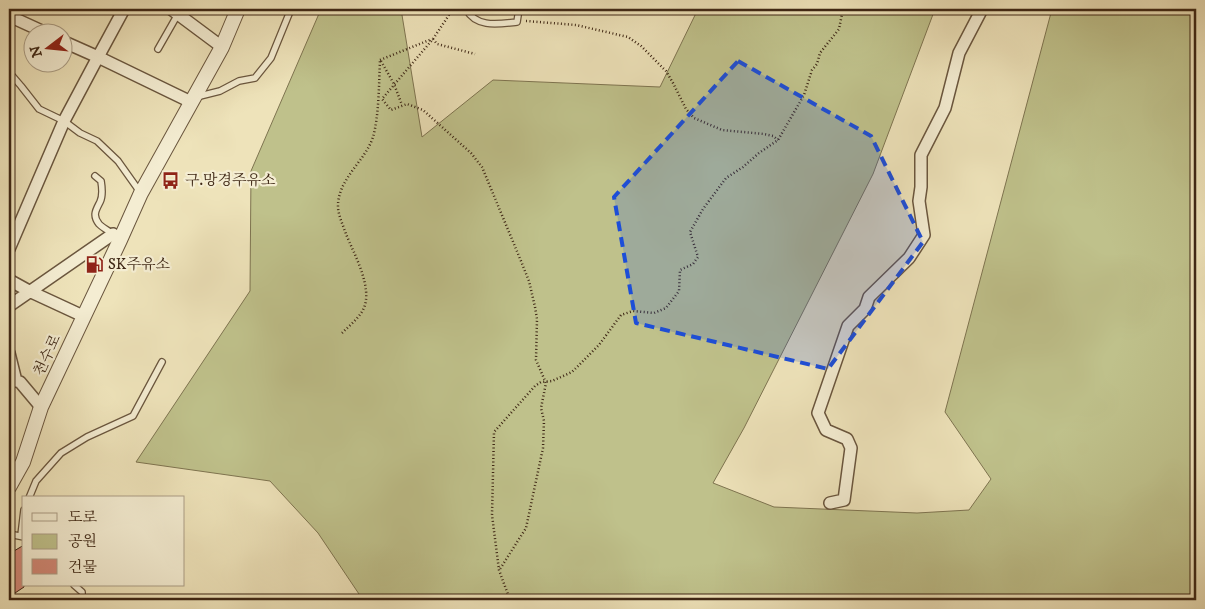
<svg xmlns="http://www.w3.org/2000/svg" width="1205" height="609" viewBox="0 0 1205 609" font-family="'IM FELL DW Pica','Noto Serif KR',serif">
<rect width="100%" height="100%" fill="#eee3ba"/>
<filter id="stains"><feTurbulence type="fractalNoise" baseFrequency=".004" numOctaves="4"/><feColorMatrix values="0 0 0 0 .2 0 0 0 0 .09 0 0 0 0 .02 0 0 0 .5 -.17"/></filter>
<radialGradient id="worn" r=".72"><stop offset=".6" stop-color="#630" stop-opacity="0"/><stop offset="1" stop-color="#630" stop-opacity=".3"/></radialGradient>
<path fill="#bfc18b" stroke="#7e7450" d="M 321,9 L 401,9 L 422,137 L 493,80 L 660,87 L 698,9 L 935,9 L 873,174 L 744,428 L 713,483 L 774,507 L 917,513 L 969,510 L 991,479 L 945,412 L 1052,9 L 1196,9 L 1196,600 L 363,600 L 318,533 L 270,481 L 136,462 L 250,291 L 251,171 Z"/>
<path fill="#d28977" stroke="#3e2715" d="M 24,545 L 24,587 L 9,597 L 9,554 Z"/>
<g fill="none" stroke-linecap="round" stroke-linejoin="round">
<defs>
<path id="service" d="M 466,9 C 476,28 498,24 517,22 L 519,9
M 158,49 L 178,14
M 9,72 L 21,86 L 39,109 L 64,121 L 80,133 L 97,141 L 118,161 L 140,192
M 196,97 L 220,91 L 239,81 L 255,78 L 271,58 L 291,9
M 95,176 L 101,181 C 102,187 103,196 100,202 C 96,210 92,215 99,224 C 103,228 109,231 113,234
M 29,498 L 36,481 L 61,453 L 87,437 L 133,416 L 162,362
M 9,534 L 24,537
M 21,535 L 24,510
M 74,585 L 82,592 L 82,600"/>
<path id="minor" d="M 124,9 L 98,57 L 191,102
M 171,9 L 222,47
M 9,16 L 44,32
M 9,249 L 64,121 L 98,57 L 62,41
M 9,280 L 29,291 L 83,316
M 9,306 L 113,234
M 9,353 L 16,381 L 20,382 L 41,407
M 830,503 L 844,500 L 851,448 L 847,439 L 826,430 L 818,413 L 848,326 L 865,309 L 869,297 L 909,258 L 924,235 L 919,201 L 921,187 L 921,155 L 945,108 L 959,53 L 982,9"/>
<path id="tertiary" d="M 9,487 L 23,462 L 41,407 L 120,240 L 141,193 L 222,47 L 238,9"/>
</defs>
<use href="#service" stroke="#6a563e" stroke-width="8"/>
<use href="#minor" stroke="#6a563e" stroke-width="14"/>
<use href="#tertiary" stroke="#6a563e" stroke-width="16"/>
<path stroke="#3e2715" stroke-width="2.5" stroke-dasharray="1 2.5" stroke-linecap="butt" d="M 453,9 L 433,39 L 382,99 L 391,110 L 407,104 L 423,110 L 471,153 L 482,167 L 521,261 L 529,281 L 535,307 L 537,319 L 536,360 L 546,383 L 541,408 L 544,421 L 543,448 L 526,528 L 500,569
M 526,21 L 576,25 L 628,37 L 641,46 L 666,71 L 673,83 L 686,109 L 694,118 L 722,130 L 764,134 L 773,136 L 778,140
M 433,39 L 437,44 L 475,54
M 380,60 L 432,39
M 381,61 L 394,84 L 402,105
M 342,333 C 349,326 358,319 363,310 C 374,289 354,254 346,234 C 343,225 339,217 338,208 C 337,179 365,162 373,137 C 379,117 379,82 380,60
M 510,600 L 499,570 L 492,515 L 494,432 L 535,386 L 541,382 L 552,381 L 572,372 L 599,345 L 621,315 L 633,311 L 654,313 L 666,308 L 679,291 L 680,270 L 693,264 L 698,257 L 690,232 L 703,209 L 726,178 L 743,167 L 759,153 L 778,140 L 804,95 L 812,70 L 817,64 L 820,53 L 839,29 L 843,9"/>
<use href="#service" stroke="#f4edd2" stroke-width="5.5"/>
<use href="#minor" stroke="#f4edd2" stroke-width="11"/>
<use href="#tertiary" stroke="#f4edd2" stroke-width="14"/>
</g>
<path fill="#1d4ed8" fill-opacity="0.2" stroke="#1d4ed8" stroke-width="4" stroke-dasharray="10 6" stroke-linejoin="round" d="M 738,61 L 871,136 L 923,242 L 828,369 L 636,323 L 614,197 Z"/>
<defs>
<symbol id="bus-bare" viewBox="-9 -9 18 18"><path d="M-5-6H5V4H4V6H2V4H-2V6H-4V4H-5ZM-3.5-4V0h7V-4ZM-3.5 1.2v1.5H-2V1.2ZM2 1.2v1.5H3.5V1.2Z" fill="#8f2418" stroke="#f4edd2" stroke-width="2.5" paint-order="stroke"/></symbol>
<symbol id="fuel-bare" viewBox="-9 -9 18 18"><path d="M-5.5-6h7V0h2V4h1.3V-2.5L3-4.5l.8-.8L6-3V5H2.5V1h-1V6h-7ZM-4.2-4.7v3.2H.2V-4.7Z" fill="#8f2418" stroke="#f4edd2" stroke-width="2.5" paint-order="stroke"/></symbol>
</defs>
<g fill-rule="evenodd">
<use href="#bus-bare" x="158" y="168" width="25" height="25"/>
<use href="#fuel-bare" x="82" y="252" width="25" height="25"/>
</g>
<g text-anchor="middle" stroke-width="4.5" stroke-linejoin="round" paint-order="stroke">
<g font-size="15" fill="#3e2715" stroke="#f4edd2" text-anchor="start">
<text x="185" y="185">구.망경주유소</text>
<text x="108" y="269">SK주유소</text>
</g>
<g font-size="15" fill="#3e2715" stroke="#f4edd2">
<text transform="translate(47 355) rotate(-65)" y="5">천수로</text>
</g>
</g>
<rect width="1205" height="609" fill="none" stroke="#eee3ba" stroke-width="30"/>
<rect x="10" y="10" width="1185" height="589" fill="none" stroke="#3e2715" stroke-width="2.5"/>
<rect x="15" y="15" width="1175" height="579" fill="none" stroke="#3e2715"/>
<rect x="22" y="496" width="162" height="90" fill="#f4edd2" stroke="#ab9e86"/>
<rect x="32" y="513" width="25" height="8" fill="#f4edd2" stroke="#ab9e86"/>
<text x="68" y="522" font-size="15" fill="#3e2715">도로</text>
<rect x="32" y="534" width="25" height="15" fill="#bfc18b" stroke="#ab9e86"/>
<text x="68" y="546" font-size="15" fill="#3e2715">공원</text>
<rect x="32" y="559" width="25" height="15" fill="#d28977" stroke="#ab9e86"/>
<text x="68" y="572" font-size="15" fill="#3e2715">건물</text>
<g transform="translate(48 48) rotate(254)"><circle r="24" fill="#f4edd2" stroke="#ab9e86"/>
<path d="M0-4L9 19L0 12L-9 19Z" fill="#8f2418"/>
<text y="-8" font-size="14" font-weight="bold" text-anchor="middle" fill="#3e2715">N</text>
</g>
<rect width="100%" height="100%" filter="url(#stains)"/>
<rect width="100%" height="100%" fill="url(#worn)"/>
</svg>
